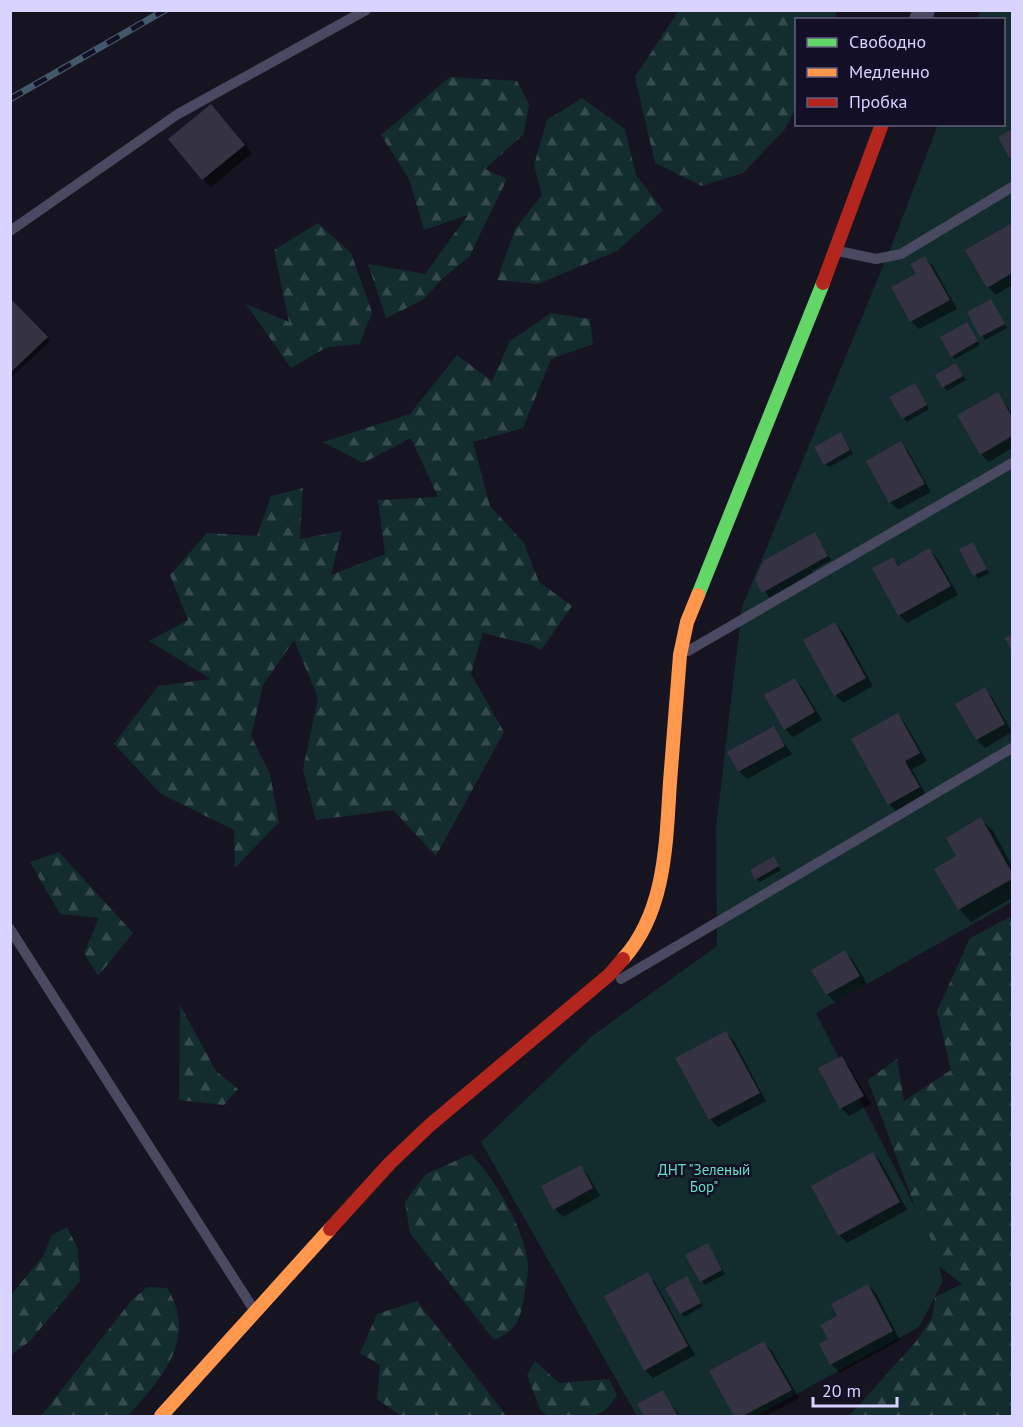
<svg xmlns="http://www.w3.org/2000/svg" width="1023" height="1427" viewBox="0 0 1023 1427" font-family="'PT Sans',sans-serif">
<defs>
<pattern id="forest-firs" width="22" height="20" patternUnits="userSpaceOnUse" patternTransform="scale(1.5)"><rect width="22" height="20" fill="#132c2d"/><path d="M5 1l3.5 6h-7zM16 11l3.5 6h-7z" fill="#354a4c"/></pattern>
</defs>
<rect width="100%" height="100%" fill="#161421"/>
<path fill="url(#forest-firs)" d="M 679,10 L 837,11 L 834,19 L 796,20 L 796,108 L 785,129 L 743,173 L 702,186 L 655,163 L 635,77 Z
M 450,77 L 517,81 L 529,104 L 524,134 L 485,169 L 507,179 L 469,257 L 443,278 L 423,300 L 386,318 L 368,264 L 425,274 L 468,215 L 424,230 L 409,179 L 381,135 Z
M 582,98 L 625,129 L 636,175 L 663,210 L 617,251 L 538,284 L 497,280 L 515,229 L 542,195 L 534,165 L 547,120 Z
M 318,223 L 351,253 L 372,312 L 360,344 L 327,347 L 291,368 L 246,304 L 289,322 L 274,250 Z
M 551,313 L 590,319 L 593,344 L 551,359 L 523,428 L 473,442 L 490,506 L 524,543 L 539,582 L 572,606 L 541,650 L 531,645 L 483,633 L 471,674 L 504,732 L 436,856 L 393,810 L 316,820 L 303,769 L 318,698 L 294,640 L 263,685 L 251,736 L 270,774 L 279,822 L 235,868 L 234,830 L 161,794 L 114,744 L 158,686 L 211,679 L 149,641 L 188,620 L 170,575 L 207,533 L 257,536 L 271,496 L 303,488 L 300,539 L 342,531 L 331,575 L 385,554 L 378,500 L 438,497 L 411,438 L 363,463 L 323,442 L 410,414 L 457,355 L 492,381 L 510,341 Z
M 59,852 L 133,933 L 98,976 L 84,953 L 99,918 L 60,914 L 30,862 Z
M 1012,916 L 1012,1416 L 849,1416 L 914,1344 L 932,1318 L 935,1297 L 962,1284 L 936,1264 L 868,1080 L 897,1059 L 904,1101 L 951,1070 L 937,1011 L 970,938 Z
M 180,1005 L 216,1071 L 238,1089 L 224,1105 L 179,1100 Z
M 471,1154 C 495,1179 525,1230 528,1265 C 528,1275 526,1287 524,1297 C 520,1320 517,1330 494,1340 L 410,1233 L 405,1202 L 426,1174 Z
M 67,1227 L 78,1249 L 80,1281 L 30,1341 L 11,1355 L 11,1295 L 43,1256 L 52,1235 Z
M 147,1287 L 167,1288 C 199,1339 161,1378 128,1416 L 41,1416 L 131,1301 Z
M 417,1301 L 506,1415 L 507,1416 L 401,1416 L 377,1399 L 380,1365 L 360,1353 L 377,1314 Z
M 535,1361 L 559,1383 L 609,1379 L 617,1395 L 607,1409 L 594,1416 L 549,1416 L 541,1411 L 527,1375 Z"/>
<path fill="#132c2d" d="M 981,11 L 1012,11 L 1012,902 L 816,1013 L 933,1243 L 943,1281 L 919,1327 L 756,1416 L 637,1416 L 481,1142 L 592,1036 L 717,946 L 716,828 L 742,607 L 893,242 L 938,125 L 1004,124 L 1004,20 L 977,19 Z"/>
<path fill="#0007" d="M 219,114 L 252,153 L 211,187 L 203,179 Z
M 1012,225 L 1012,285 L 996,295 L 988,287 L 967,251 Z
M 925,258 L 933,266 L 957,309 L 919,329 L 911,321 L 893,288 L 918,274 Z
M 10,300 L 50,341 L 10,379 Z
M 991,301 L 1007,328 L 985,340 L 969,313 Z
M 967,324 L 980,345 L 955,359 L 952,356 Z
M 956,365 L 966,380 L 947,391 L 944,387 Z
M 918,389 L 929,409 L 907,422 L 903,418 Z
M 998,394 L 1012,413 L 1012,448 L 989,462 L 981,454 Z
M 844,438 L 853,454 L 829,467 L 825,464 Z
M 901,443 L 908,451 L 931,492 L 898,510 L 890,502 L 868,461 Z
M 815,534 L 831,560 L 812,571 L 815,576 L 771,600 L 757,580 Z
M 976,548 L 989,573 L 978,579 L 961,550 Z
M 929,550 L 937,558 L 958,595 L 907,623 L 899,615 L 892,558 L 900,566 Z
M 835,624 L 843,632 L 873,686 L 843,703 L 836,695 Z
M 795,680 L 803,688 L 822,720 L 793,737 L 785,729 Z
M 984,689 L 992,697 L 1012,732 L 985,748 L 977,740 Z
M 897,715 L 905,723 L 927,761 L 912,769 L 926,795 L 897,812 L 889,804 Z
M 773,728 L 792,754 L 747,779 L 739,771 Z
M 981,819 L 993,831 L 1012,866 L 1012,898 L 971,922 L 959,909 L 936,869 L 958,857 Z
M 773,858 L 781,870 L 760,882 L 756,879 Z
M 845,952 L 853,960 L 867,984 L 835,1002 L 827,994 Z
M 726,1033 L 734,1041 L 766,1101 L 718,1127 L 710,1119 Z
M 841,1058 L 849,1066 L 871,1104 L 849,1116 L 841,1108 Z
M 873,1154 L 881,1162 L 907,1210 L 847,1243 L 839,1235 Z
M 580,1167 L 588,1175 L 600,1196 L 563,1217 L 555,1209 Z
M 708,1245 L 725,1274 L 705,1285 L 688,1256 Z
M 647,1274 L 655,1282 L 695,1355 L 653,1378 L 645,1370 Z
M 686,1278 L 703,1306 L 685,1317 L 681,1313 Z
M 868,1285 L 876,1293 L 900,1340 L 840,1373 L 832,1365 L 821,1345 L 831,1339 L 839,1316 Z
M 764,1343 L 772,1351 L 799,1398 L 766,1416 L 735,1416 L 711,1372 Z
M 663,1392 L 680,1416 L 645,1416 L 639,1405 Z"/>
<path fill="#343243" d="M 211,104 L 245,145 L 202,180 L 168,139 Z
M 1012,129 L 1012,156 L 1009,158 L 998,137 Z
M 1012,223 L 1012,273 L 987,288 L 965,250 Z
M 925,256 L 950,300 L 910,322 L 891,287 L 916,274 L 910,264 Z
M 10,298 L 48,337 L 10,373 Z
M 991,299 L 1005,324 L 980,337 L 967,312 Z
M 967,322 L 978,341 L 951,357 L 940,337 Z
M 956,363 L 963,376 L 942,388 L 935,375 Z
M 915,383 L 927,405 L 902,419 L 889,397 Z
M 998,392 L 1012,417 L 1012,436 L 980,455 L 957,415 Z
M 841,432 L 850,450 L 824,465 L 814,447 Z
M 901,441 L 925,484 L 889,503 L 866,461 Z
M 815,532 L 828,556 L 762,593 L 755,580 L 763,561 Z
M 973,542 L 987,569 L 973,576 L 959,549 Z
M 929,548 L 951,586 L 898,616 L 872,568 L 893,557 L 898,566 Z
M 835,622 L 866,678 L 834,696 L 803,640 Z
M 1012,634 L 1012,652 L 1005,638 Z
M 795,678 L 815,712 L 784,730 L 764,695 Z
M 985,687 L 1005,724 L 976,740 L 955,704 Z
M 898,713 L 920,753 L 905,761 L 920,787 L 888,805 L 851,739 Z
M 774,726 L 785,746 L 738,772 L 727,752 Z
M 981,817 L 1012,873 L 1012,879 L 958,910 L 934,869 L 956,856 L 946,838 Z
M 774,856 L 779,866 L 755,880 L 750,870 Z
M 845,950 L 860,976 L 826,995 L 811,970 Z
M 726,1031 L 760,1093 L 709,1120 L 675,1058 Z
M 842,1056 L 864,1096 L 840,1109 L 818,1068 Z
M 873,1152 L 900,1202 L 838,1236 L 811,1186 Z
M 581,1165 L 593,1188 L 553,1210 L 541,1186 Z
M 708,1243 L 722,1270 L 700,1282 L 685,1255 Z
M 648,1272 L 688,1346 L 644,1371 L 604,1296 Z
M 687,1276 L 701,1303 L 680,1314 L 665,1288 Z
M 868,1284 L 893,1331 L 830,1365 L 819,1344 L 828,1339 L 820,1325 L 837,1316 L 831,1304 Z
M 764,1341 L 792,1390 L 743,1416 L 734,1416 L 709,1371 Z
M 663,1390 L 678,1416 L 644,1416 L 637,1404 Z"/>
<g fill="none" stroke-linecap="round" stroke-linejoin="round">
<path stroke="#4a4962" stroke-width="10" d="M 10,231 L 178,114 L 366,10
M 838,251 L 876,259 L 901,254 L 1012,187
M 688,651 L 1012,463
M 10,929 L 254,1310
M 621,979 L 1012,748"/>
<path stroke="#4a4962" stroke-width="22" d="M 920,20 L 924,10"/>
<path stroke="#63d668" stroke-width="14" d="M 698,595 L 823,283"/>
<path stroke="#ff974d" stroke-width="14" d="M 623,959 C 666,911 666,843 670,782 C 673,740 677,697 680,655 L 687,622 L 698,595
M 161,1416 L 330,1229"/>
<path stroke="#b3261e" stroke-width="14" d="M 823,283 L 882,124
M 330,1229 L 390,1163 L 430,1125 L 609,975 L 623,959"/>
<defs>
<path id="rail" d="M 10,99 L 165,10"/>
</defs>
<use href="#rail" stroke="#43596b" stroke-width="7"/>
<use href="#rail" stroke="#130f26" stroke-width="4.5" stroke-dasharray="14" stroke-linecap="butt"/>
</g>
<g text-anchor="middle" stroke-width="5" stroke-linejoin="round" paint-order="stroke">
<g font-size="15" fill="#5fe0c0" stroke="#130f26">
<text x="704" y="1175">ДНТ "Зеленый<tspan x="704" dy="17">Бор"</tspan></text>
</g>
</g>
<rect width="1023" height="1427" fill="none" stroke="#d9d4ff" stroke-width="24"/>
<rect x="795" y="18" width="210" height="108" fill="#130f26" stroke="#625e7d" stroke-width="1.5"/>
<rect x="807" y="38" width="30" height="9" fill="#63d668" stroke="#625e7d" stroke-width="1.5"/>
<text x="849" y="48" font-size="18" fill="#d9d4ff">Свободно</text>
<rect x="807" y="68" width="30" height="9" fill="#ff974d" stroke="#625e7d" stroke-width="1.5"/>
<text x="849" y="78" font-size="18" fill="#d9d4ff">Медленно</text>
<rect x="807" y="98" width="30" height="9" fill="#b3261e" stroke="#625e7d" stroke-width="1.5"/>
<text x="849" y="108" font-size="18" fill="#d9d4ff">Пробка</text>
<path d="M813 1397v9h84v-9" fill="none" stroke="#d9d4ff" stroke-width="3"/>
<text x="822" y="1397" font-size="18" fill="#d9d4ff" stroke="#130f26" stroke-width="4.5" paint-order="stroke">20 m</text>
</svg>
